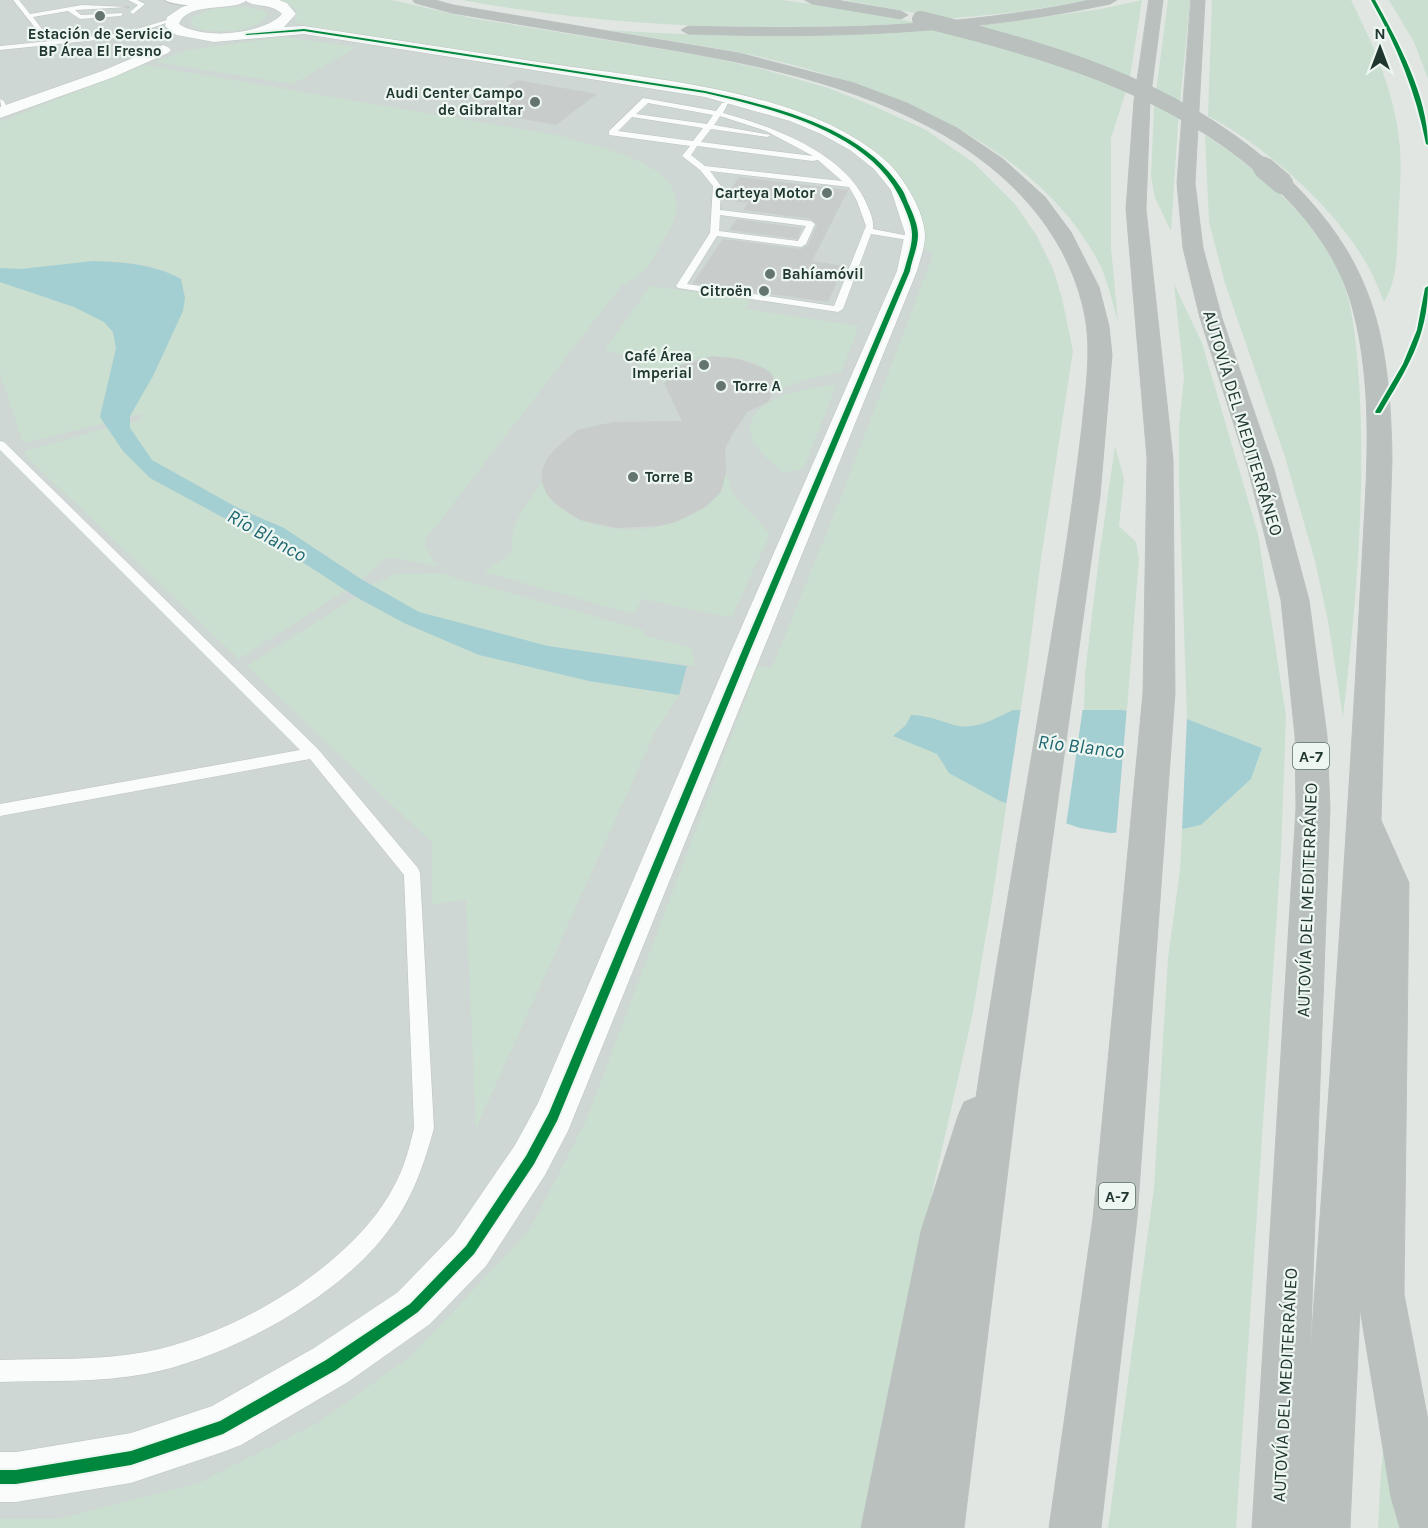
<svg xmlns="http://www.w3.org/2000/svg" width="1428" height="1528" viewBox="0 0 1428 1528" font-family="Karla,sans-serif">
<rect width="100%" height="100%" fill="#e1e6e3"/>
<path fill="#ced7d3" d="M 0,0 L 328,0 L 701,67 L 1035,233 L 1053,269 L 758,1528 L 0,1528 Z"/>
<path fill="#cadfcf" d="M 275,0 L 392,0 L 471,18 L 704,56 L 762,69 L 828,88 L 876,107 L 926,130 L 974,163 L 1015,204 L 1035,233 L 1053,269 L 1062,298 L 1073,351 L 1041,559 L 1027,669 L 992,900 L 972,1017 L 924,1228 L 866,1528 L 0,1528 L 0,1519 L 59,1519 L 199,1483 L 319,1422 L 411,1356 L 529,1231 L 586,1121 L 758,666 L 772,668 L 845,487 L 932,258 L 932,251 L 922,249 L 888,166 L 783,109 L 318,29 L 296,22 L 295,18 L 297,10 L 282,1 Z
M 462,0 L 782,0 L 853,10 L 919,23 C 766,32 613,28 462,0 Z
M 845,0 L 1089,0 L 1018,12 L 946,19 Z
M 1142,0 L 1130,77 L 978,26 L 1101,9 Z
M 1168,0 L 1190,0 L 1178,124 L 1171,231 L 1155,198 L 1151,176 L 1154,107 Z
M 1212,0 L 1351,0 C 1374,46 1396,95 1400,148 C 1402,174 1399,200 1398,226 C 1397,252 1398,279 1384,302 C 1379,290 1375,279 1369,268 C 1338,210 1266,146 1208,116 Z
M 1389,0 L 1428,0 L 1428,79 L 1414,42 Z
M 249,7 L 265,12 L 267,15 C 258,33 205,36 191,24 L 191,20 C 206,6 230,7 249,7 Z
M 946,29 L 1024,51 L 1126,91 L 1111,138 L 1111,247 L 1118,322 C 1112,302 1108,280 1098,261 C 1036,144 887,87 765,58 C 713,46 660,40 608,30 C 721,38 833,38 946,29 Z
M 282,37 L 357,47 L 293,84 L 155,62 L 189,50 Z
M 144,65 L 562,136 C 606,151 710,166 666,235 C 659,247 653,260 644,271 C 639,277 628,281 621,286 L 426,539 L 425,546 L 438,567 C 428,565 391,556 387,558 C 383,560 367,575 361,579 L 284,528 L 236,507 L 152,460 L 130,428 L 129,423 L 141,420 L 142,414 L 130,416 C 148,384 188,315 181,279 C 143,257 98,261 56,266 C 38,268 19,271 0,268 L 0,122 Z
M 1205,135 C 1254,166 1310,214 1336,266 C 1354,302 1356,342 1359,381 C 1366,493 1356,606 1343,717 L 1328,621 L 1315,561 L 1285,457 L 1225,283 L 1209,222 Z
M 0,282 L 74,307 L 104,322 L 113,332 L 116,348 L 100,417 L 104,423 L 23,443 L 0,373 Z
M 1174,284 L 1202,343 L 1258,534 L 1286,716 L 1281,852 L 1236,1528 L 1108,1528 L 1154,1188 L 1168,958 L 1180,870 L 1182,829 L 1201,825 L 1251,779 L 1262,748 L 1187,719 L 1179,480 L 1179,426 L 1184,377 Z
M 650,286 L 750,300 L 746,309 L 859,326 L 841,372 L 805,380 L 775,391 C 785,354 680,340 665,385 L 662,381 L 628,357 L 605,350 Z
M 836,386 L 804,468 L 784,473 C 775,464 760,455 754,443 C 732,401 809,385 836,386 Z
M 108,428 L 123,451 L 150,478 L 287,552 L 346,590 L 239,659 L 27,457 L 25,451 Z
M 1115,446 L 1124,479 L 1119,526 L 1136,542 L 1139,559 L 1127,710 L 1084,710 L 1085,673 L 1099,558 Z
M 726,473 L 733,494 L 770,534 L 731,618 L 643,599 L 633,614 L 484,572 L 512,552 C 508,524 527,505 542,482 C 565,549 711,544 726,473 Z
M 398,573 C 416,576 440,569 455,578 L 633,627 L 644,631 L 644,635 L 691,648 L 695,666 L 548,646 L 419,612 L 371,585 Z
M 356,597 L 404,623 L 479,655 L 589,681 L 679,695 L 654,734 L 476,1128 L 466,899 L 432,905 L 432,843 L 247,666 Z
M 1388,1412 L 1411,1528 L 1378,1528 L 1381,1470 Z"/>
<path fill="#a3cfd3" d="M 93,261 C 123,262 154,264 181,279 L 185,298 L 183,311 L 153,376 L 130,416 L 130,428 L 152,460 L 236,507 L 284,528 L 361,579 L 419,612 L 548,646 L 687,666 L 679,695 L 589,681 L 479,655 L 404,623 L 356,597 L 287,552 L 150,478 L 123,451 L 100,417 L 116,348 L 113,332 L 104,322 L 74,307 L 0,282 L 0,268 L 21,269 Z
M 1013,710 L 1122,710 L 1187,719 L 1262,748 L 1251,779 L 1201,825 L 1182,829 L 1110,833 L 1080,828 L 1000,801 L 949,773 L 937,754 L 893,736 L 906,725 L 911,715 C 928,715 942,722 958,726 C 978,729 996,718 1013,710 Z"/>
<path fill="#e1e6e3" d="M 1021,707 L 1083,707 L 1066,826 L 1006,806 Z
M 1127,707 L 1187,716 L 1182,832 L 1116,836 Z"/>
<path fill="#c8cdcb" d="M 517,80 L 597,94 L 556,125 L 473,110 Z
M 739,177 L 848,190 L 812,261 L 844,266 L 828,302 L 693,283 L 723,239 L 801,249 L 808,245 L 817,225 L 811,219 L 743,210 L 748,203 L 724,200 Z
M 737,219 L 802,228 L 797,239 L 729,230 Z
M 712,356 L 738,359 L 761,367 L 770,372 L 777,384 L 768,402 L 747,412 L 732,435 L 725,449 L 726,473 L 721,492 L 707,506 L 676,522 L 657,526 L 617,528 L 580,520 L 554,503 L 546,493 L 542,482 L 542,470 L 547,459 L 555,449 L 577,430 L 613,422 L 682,421 L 664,383 L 681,365 Z"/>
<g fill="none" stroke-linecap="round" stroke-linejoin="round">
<defs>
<path id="lane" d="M 13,0 L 19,0 L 30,14 L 82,5 L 129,7 L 75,10 L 81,15 L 123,13 L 121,16 L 80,19 L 68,11 L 33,17 L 44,32 L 64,37 L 65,39 L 124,33 L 170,19 L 175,20 L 125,37 L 0,50 L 0,46 L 61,40 L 40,34 Z
M 128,0 L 137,0 L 145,4 L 133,14 L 130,12 L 138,5 Z
M 643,98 L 716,111 L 722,103 L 728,103 L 723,113 C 774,127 848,154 868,207 C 871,214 874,222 873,229 L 919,238 L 914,241 L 871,234 L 843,309 L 838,312 L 678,288 L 676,286 L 710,233 L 713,186 L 700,170 L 682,156 L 690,146 L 609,135 L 609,131 ZM 648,103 L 713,115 L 707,124 L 636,114 ZM 720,116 L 766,131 L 813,156 L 701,142 L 711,129 L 767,137 L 771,135 L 714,125 ZM 632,117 L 703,128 L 693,141 L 618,131 ZM 697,146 L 812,161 L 818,160 L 842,181 L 705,166 L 691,155 ZM 710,171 L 849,187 L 857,201 L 866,226 L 834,306 L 687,284 L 717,236 L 801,247 L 806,244 L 815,224 L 811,221 L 720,210 L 721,186 ZM 720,215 L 806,226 L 798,241 L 719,231 Z
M 0,99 L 4,101 L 9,113 L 2,111 Z
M 0,441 L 4,442 L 318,749 L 418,868 L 420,873 L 434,1128 C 424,1165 412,1200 388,1231 C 339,1298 226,1359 145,1374 C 98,1383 48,1380 0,1382 L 0,1360 C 48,1358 98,1361 145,1352 C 233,1336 351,1267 393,1188 C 404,1169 409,1149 414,1128 L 404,875 L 310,759 L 0,816 L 0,804 L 300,750 L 0,450 Z"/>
<path id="street" d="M 165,0 L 220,0 L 221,2 C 214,8 172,6 165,0 Z"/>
<path id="secondary" d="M 205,0 L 279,0 L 287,3 L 296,14 L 284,27 L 304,26 C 389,39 474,52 559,65 C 660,80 808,91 886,161 C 903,176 925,212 925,236 C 925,248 920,259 917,271 L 568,1131 L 545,1175 L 486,1266 L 430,1324 L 348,1382 L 241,1445 L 223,1452 L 131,1483 L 16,1502 L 0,1502 L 0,1452 L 16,1452 L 131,1433 L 212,1406 L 314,1348 L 398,1292 L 454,1234 L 515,1145 L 538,1103 L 731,651 L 897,271 L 905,233 L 891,190 L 874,169 L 850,150 L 821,134 L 790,121 L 705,97 L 304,34 L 214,42 L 176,35 L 165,26 L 167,17 L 182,7 ZM 246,1 C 256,8 271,3 282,14 C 262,35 203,40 179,24 C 188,1 231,12 246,1 Z
M 163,45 L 168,47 L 171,50 L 168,53 L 114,77 L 0,118 L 0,107 L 102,71 Z"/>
<path id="highway" d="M 413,0 L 435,0 L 453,5 L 739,53 L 854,83 L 907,103 L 957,128 L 1003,159 L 1045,197 L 1071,232 L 1099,287 L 1109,326 L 1112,355 L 1100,496 L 1018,1088 L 964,1528 L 861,1528 L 921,1231 L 958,1116 L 964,1102 L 976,1097 C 1002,924 1033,752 1061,579 C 1069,528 1076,477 1082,426 C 1086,384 1093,345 1082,303 C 1063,229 1009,173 944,135 C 852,82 746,62 642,45 C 579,34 515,24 452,13 L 415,3 Z
M 805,0 L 837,0 L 901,11 L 908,15 L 901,19 L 812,4 Z
M 1090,0 L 1117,0 L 1110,4 C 970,34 831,39 688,34 L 681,30 L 688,26 C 823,30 958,28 1090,0 Z
M 1149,0 L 1163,0 L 1150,101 L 1146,209 L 1173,459 L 1175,693 L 1137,1218 L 1101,1528 L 1049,1528 L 1093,1218 L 1143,693 L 1147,459 L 1126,209 L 1134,101 Z
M 1191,0 L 1205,0 L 1195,183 L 1203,248 L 1222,318 L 1274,469 L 1309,600 L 1327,736 L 1330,808 L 1310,1358 C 1326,1134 1342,910 1355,686 C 1358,632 1361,578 1364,524 C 1368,454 1371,382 1354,314 C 1342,264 1313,224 1276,188 L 1274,184 L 1276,180 L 1290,180 C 1376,264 1390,342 1392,458 L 1381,820 L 1409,883 L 1404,1294 L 1428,1420 L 1428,1528 L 1400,1528 L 1391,1497 L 1360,1309 L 1350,1528 L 1252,1528 L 1296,808 L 1295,736 L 1281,600 L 1248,469 L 1200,318 L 1183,248 L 1177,183 Z"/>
</defs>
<use href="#lane" stroke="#bec3c0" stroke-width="1"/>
<use href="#street" stroke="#bec3c0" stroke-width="2"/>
<use href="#secondary" stroke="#bdc4c1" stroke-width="1"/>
<use href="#highway" stroke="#bbc3c0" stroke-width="1"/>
<use href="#lane" fill="#fafbfb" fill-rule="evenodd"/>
<use href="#street" fill="#fafbfb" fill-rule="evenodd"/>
<use href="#secondary" fill="#fafbfb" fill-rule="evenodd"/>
<use href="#highway" fill="#b9c0be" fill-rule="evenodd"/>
<defs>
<path id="highway-bridge-far1" d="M 920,19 C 1041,48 1169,85 1265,169"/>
<path id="highway-bridge" d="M 1263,167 L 1283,184"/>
</defs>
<use href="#highway-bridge-far1" stroke="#bbc3c0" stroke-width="16" stroke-linecap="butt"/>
<use href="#highway-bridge" stroke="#bbc3c0" stroke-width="22" stroke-linecap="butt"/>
<use href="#highway-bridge-far1" stroke="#b9c0be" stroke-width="16"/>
<use href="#highway-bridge" stroke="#b9c0be" stroke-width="21"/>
<defs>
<path id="cycleway" d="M 1371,0 L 1375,0 C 1398,42 1428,96 1428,145 L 1426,144 C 1416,92 1397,46 1371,0 Z
M 304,29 L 705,91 C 771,106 862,126 901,188 C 905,193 906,199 909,205 C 913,214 918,225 918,235 C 918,247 912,259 910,271 L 750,651 L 557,1121 L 534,1164 L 474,1254 L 418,1312 L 336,1370 L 223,1434 L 131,1465 L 16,1484 L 0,1484 L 0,1470 L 16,1470 L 131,1451 L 220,1421 L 326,1360 L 410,1304 L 466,1246 L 526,1156 L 549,1113 L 742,651 L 904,271 C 907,259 912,247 912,235 C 912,224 907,214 903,204 C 874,132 773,109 705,93 L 304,31 L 247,35 L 245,34 Z
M 1428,286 C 1428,337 1406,370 1381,412 L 1380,413 L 1376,413 L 1375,412 L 1403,364 L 1417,330 L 1425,288 Z"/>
</defs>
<use href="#cycleway" stroke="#eef6f1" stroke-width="4"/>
<use href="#cycleway" fill="#00873e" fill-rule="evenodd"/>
</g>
<g fill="#64746f" stroke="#eef6f1" stroke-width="2">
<circle cx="100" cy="16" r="6"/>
<circle cx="535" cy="102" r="6"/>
<circle cx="827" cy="193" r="6"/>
<circle cx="770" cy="274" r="6"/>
<circle cx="764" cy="291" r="6"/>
<circle cx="704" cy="365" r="6"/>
<circle cx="721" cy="386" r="6"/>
<circle cx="633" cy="477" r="6"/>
</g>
<g text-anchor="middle" stroke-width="4.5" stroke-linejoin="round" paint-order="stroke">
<g font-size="15" font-weight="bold" fill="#203730" stroke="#eef6f1" text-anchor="end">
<text x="100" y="39" text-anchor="middle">Estación de Servicio<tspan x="100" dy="17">BP Área El Fresno</tspan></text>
<text x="523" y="98">Audi Center Campo<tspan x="523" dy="17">de Gibraltar</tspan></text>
<text x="815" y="198">Carteya Motor</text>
<text x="782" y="279" text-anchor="start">Bahíamóvil</text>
<text x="752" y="296">Citroën</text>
<text x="692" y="361">Café Área<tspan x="692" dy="17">Imperial</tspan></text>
<text x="733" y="391" text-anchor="start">Torre A</text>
<text x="645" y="482" text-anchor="start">Torre B</text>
</g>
<g fill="#eef6f1" stroke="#5e706a" stroke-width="1.5">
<rect x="1293" y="743" width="36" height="26" rx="4.5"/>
<rect x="1099" y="1183" width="36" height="26" rx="4.5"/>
</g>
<g font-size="16" font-weight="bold" fill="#203730">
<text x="1311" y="762">A-7</text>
<text x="1117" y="1202">A-7</text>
</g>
<g font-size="18" fill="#203730" stroke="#eef6f1">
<text transform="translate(1243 423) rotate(73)" y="6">AUTOVÍA DEL MEDITERRÁNEO</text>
<text transform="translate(1307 900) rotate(-88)" y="6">AUTOVÍA DEL MEDITERRÁNEO</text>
<text transform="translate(1285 1385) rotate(-87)" y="6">AUTOVÍA DEL MEDITERRÁNEO</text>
</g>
<g font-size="20" font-style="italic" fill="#1e6770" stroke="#eef6f1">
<text transform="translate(267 535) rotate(29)" y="7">Río Blanco</text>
<text transform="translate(1081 746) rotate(7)" y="7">Río Blanco</text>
</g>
</g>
<g transform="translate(1380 48)" stroke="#eef6f1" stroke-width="4.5" paint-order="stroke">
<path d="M0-4.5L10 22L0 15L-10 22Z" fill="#203730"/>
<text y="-9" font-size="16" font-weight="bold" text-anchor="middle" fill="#203730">N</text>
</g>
</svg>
